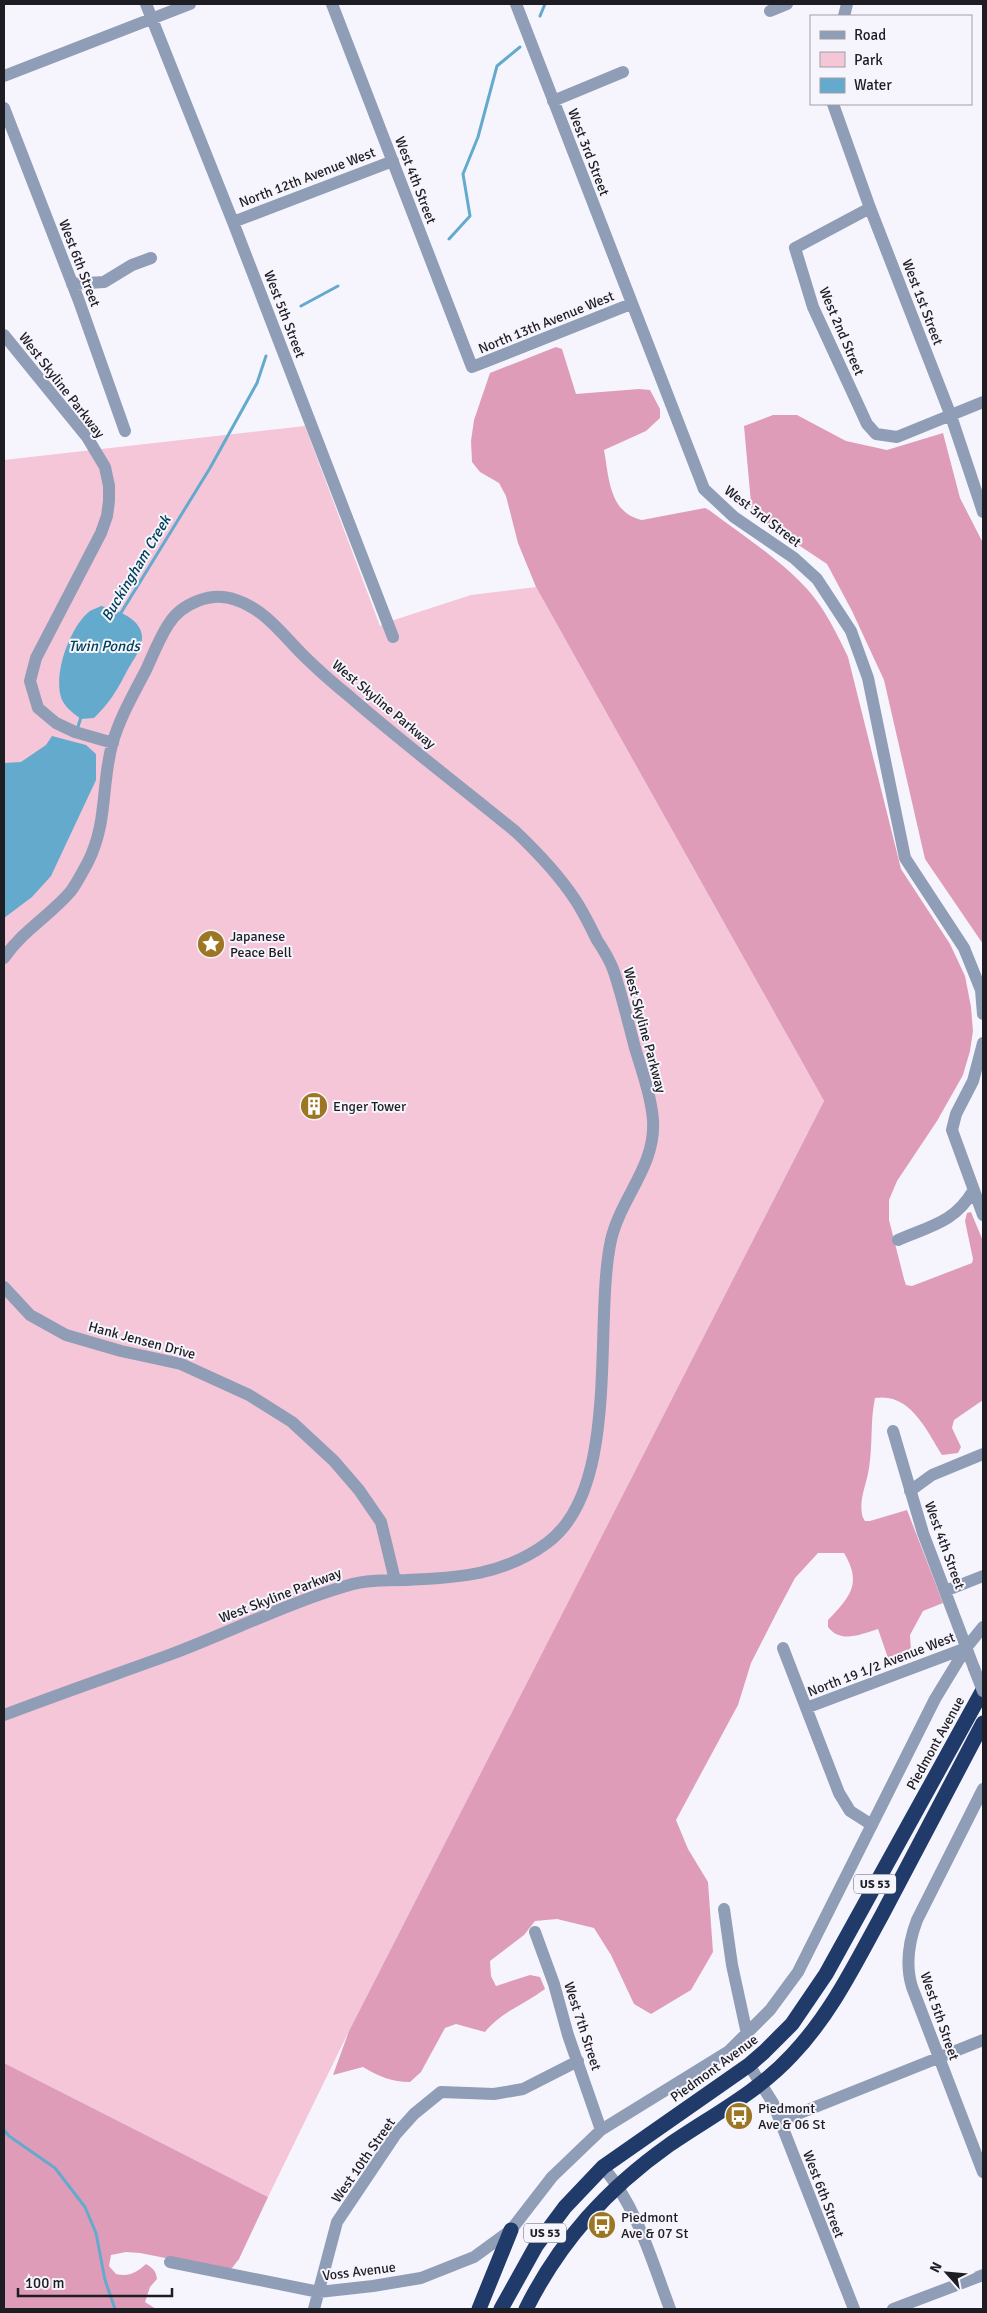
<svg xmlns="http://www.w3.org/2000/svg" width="987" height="2313" viewBox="0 0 987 2313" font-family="Signika,sans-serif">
<rect width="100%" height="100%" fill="#f6f5fd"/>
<path fill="#f5c5d8" d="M 305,426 L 380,626 L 394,620 L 471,595 L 536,587 L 824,1101 L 349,2031 L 268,2197 L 4,2063 L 4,460 Z"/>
<path fill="#df9cb8" d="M 556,347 L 562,349 L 576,394 L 639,389 L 650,390 L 660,409 L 660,418 L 646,431 L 604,450 C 609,477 609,513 642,520 L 705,508 L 709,510 C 742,535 780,559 808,590 C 825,609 837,634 848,657 L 901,869 L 950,944 L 965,976 L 971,1007 L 973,1031 L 970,1051 L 963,1075 L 937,1121 L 897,1181 L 889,1200 L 889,1220 L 904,1279 L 906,1285 L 912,1286 L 972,1263 L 973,1259 L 965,1221 L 967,1213 L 971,1212 L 983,1241 L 983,1400 L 954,1420 L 952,1428 L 961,1447 L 958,1453 L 942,1455 C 927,1431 910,1392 875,1398 C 870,1421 873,1444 869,1468 C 867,1483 859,1499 862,1514 C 862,1517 864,1519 865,1521 L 870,1521 L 907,1510 L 943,1603 L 923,1611 L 910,1635 L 911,1652 L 903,1660 L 888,1658 L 878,1629 C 861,1634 841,1644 828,1627 L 828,1620 C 851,1596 862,1583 844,1553 L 818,1553 L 795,1578 L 778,1610 L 751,1663 L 738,1705 L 676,1820 L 688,1849 L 708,1882 L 713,1952 L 691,1990 L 651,2014 L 634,2004 L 611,1955 L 594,1928 L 557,1919 L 535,1921 L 524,1935 L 490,1961 L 491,1976 L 496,1986 L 530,1975 L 540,1977 L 545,1989 C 525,2004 501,2012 485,2032 L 456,2024 L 445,2028 L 421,2072 L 410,2082 C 392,2082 378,2076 363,2067 L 333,2075 L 349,2031 L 824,1101 L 536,587 L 518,543 L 506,496 L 499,483 L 480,472 L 472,462 L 471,441 L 474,420 L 490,373 Z
M 773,415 L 797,415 L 846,441 L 887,450 L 943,433 L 960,498 L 983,543 L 983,944 L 925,859 L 884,680 L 852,611 L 827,564 L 752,514 L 744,426 Z
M 4,2063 L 268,2197 L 239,2259 L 232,2268 L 226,2270 L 140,2253 L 126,2252 L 111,2255 L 109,2266 L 116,2274 C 129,2277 136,2273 146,2264 C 153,2268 156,2271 157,2279 L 150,2287 L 145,2302 L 156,2309 L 4,2309 Z"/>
<path fill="#63aacd" d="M 101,606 C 118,610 148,621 141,644 C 139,653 131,663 127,671 C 116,692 111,701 94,718 L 81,719 C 73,713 66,708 62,700 C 52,676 70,626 90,611 C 93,609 98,608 101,606 Z
M 52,736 L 86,745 L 96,754 L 96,780 L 51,876 L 32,897 L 4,918 L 4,763 L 21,762 L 46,745 Z"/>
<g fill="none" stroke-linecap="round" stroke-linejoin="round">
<path stroke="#63aacd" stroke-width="3" d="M 540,16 L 545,4
M 449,239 L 470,216 L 463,174 L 478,137 L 497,66 L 520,47
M 301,306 L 338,286
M 119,616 L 210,468 L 257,383 L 266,356
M 77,730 L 81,717
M 4,2130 L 9,2136 L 55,2168 L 85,2207 L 96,2233 L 105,2280 L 115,2309"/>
<path stroke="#8f9db6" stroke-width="12" d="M 146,4 L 233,222 L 393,637
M 332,4 L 472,367 L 631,304
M 516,4 L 704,489 L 734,517 L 794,558 L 817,579 L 851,631 L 868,678 L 905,858 L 964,948 L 981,990 L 983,1014
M 770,11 L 787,4
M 844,16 L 847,4
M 4,76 L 190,4
M 553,101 L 623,72
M 833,104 L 870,208 L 951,416 L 983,512
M 4,108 L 79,301 L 125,431
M 870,208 L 795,248 L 813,307 L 867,424 L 876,434 L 897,437 L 983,402
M 233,222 L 393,161
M 72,284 L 104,282 L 132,265 L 151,258
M 4,335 L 87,437 L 105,467 L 109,486 L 109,501 L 107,516 L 101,533 L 36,658 L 30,681 L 38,708 L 56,723 L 75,732 L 113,743
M 4,958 C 23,930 51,915 71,891 C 77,883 83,871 88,862 C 108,822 101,786 112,745 C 119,719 134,693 146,670 C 153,655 159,639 168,625 C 181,603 212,591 236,600 C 264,609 283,635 303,655 C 317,669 333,683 349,696 C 403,743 461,787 516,832 C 537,852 558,874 574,898 C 583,911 590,926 597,940 C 603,949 609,959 613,969 C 622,995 628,1022 635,1048 C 642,1071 651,1096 653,1120 C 656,1166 621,1197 611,1240 C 593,1323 622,1488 547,1543 C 504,1575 458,1578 406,1580 C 387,1580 364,1580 346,1586 C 285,1604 228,1633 169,1655 C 114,1675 59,1694 4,1715
M 983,1043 L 973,1081 L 956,1114 L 952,1130 L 983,1215
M 898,1240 C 930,1226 955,1222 973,1191
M 4,1287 L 30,1315 L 66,1335 L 121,1351 L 181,1364 L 249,1395 L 292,1422 L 334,1461 L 359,1490 L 381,1522 L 395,1580
M 893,1431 L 923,1533 L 974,1668
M 910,1491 L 932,1475 L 983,1454
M 945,1591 L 983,1576
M 783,1648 L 839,1793 L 850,1811 L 872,1825
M 806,1708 L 966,1648
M 983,1789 L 917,1920 C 909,1941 905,1964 912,1987 L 983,2172
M 724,1909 L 732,1965 L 747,2034
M 535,1932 L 554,1984 L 568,2035 L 601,2130
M 749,2065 L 773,2103 L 854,2309
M 780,2121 L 983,2040
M 603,2167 C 637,2207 652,2261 670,2309
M 170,2262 L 319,2292 L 373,2286 L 421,2278 L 474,2257 L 511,2230 L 552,2177 L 601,2130 L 729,2051 L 770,2010 L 798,1972 L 935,1699 L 966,1648 L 983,1627
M 314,2309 L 337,2222 L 396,2134 L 414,2114 L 441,2092 L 494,2094 L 523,2089 L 578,2061
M 893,2309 L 983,2275"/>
<path stroke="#203a69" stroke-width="15" d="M 479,2309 L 511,2230
M 501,2309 L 536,2246 L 565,2207 L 603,2167 L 749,2065 L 764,2052 L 792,2024 L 826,1974 L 983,1690
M 526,2309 C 560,2241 607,2189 669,2145 C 711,2116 757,2093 792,2055 C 831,2014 855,1964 882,1915 C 916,1851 949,1787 983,1723"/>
<path stroke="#8f9db6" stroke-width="12" d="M 974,1668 L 983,1691"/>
</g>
<defs>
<symbol id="sight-disc" viewBox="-11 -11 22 22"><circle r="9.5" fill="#9c7622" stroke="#f6f5fd"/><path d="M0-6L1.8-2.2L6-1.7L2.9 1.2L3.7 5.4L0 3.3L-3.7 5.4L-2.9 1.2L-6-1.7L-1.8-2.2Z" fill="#fff"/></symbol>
<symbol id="building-disc" viewBox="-11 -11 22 22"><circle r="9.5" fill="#9c7622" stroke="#f6f5fd"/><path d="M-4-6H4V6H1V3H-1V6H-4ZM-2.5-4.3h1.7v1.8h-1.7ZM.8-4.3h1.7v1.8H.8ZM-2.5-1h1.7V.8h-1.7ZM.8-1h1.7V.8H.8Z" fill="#fff"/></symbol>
<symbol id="bus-disc" viewBox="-11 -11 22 22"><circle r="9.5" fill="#9c7622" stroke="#f6f5fd"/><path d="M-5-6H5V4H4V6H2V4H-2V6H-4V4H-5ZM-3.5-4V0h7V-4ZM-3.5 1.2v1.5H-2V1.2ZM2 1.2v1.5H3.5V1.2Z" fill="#fff"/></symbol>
</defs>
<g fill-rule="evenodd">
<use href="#sight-disc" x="195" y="928" width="32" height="32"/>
<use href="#building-disc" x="298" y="1090" width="32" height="32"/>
<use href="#bus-disc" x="723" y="2100" width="32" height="32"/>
<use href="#bus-disc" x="586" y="2209" width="32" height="32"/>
</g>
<g text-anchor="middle" stroke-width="4" stroke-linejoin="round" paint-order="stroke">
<g fill="#f6f5fd" stroke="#5f5e64" stroke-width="1">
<rect x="854" y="1874.5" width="42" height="19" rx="4"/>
<rect x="524" y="2223.5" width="42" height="19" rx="4"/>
</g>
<g font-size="12" font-weight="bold" fill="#1e1d23">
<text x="875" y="1888">US 53</text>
<text x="545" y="2237">US 53</text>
</g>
<g font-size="14" fill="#1e1d23" stroke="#f6f5fd">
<text transform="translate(589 152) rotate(69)" y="5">West 3rd Street</text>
<text transform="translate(307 177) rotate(-21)" y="5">North 12th Avenue West</text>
<text transform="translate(416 180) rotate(69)" y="5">West 4th Street</text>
<text transform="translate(80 263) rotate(69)" y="5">West 6th Street</text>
<text transform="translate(923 302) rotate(69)" y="5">West 1st Street</text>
<text transform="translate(285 314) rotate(69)" y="5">West 5th Street</text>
<text transform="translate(546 322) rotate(-22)" y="5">North 13th Avenue West</text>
<text transform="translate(842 331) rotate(67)" y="5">West 2nd Street</text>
<text transform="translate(62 385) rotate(52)" y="5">West Skyline Parkway</text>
<text transform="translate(763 516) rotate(37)" y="5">West 3rd Street</text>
<text transform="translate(384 704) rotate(40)" y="5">West Skyline Parkway</text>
<text transform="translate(645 1030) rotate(75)" y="5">West Skyline Parkway</text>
<text transform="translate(142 1340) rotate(15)" y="5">Hank Jensen Drive</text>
<text transform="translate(945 1545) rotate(70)" y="5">West 4th Street</text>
<text transform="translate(280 1595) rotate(-21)" y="5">West Skyline Parkway</text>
<text transform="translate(881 1664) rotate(-21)" y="5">North 19 1/2 Avenue West</text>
<text transform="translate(935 1743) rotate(-61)" y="5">Piedmont Avenue</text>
<text transform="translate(940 2016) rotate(71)" y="5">West 5th Street</text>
<text transform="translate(583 2026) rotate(72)" y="5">West 7th Street</text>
<text transform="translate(714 2068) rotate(-36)" y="5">Piedmont Avenue</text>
<text transform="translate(363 2160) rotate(-55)" y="5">West 10th Street</text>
<text transform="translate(824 2194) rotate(69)" y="5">West 6th Street</text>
<text transform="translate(359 2271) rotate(-7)" y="5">Voss Avenue</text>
</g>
<g font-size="14" fill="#1e1d23" stroke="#f6f5fd" text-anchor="start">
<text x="230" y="941">Japanese<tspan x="230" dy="16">Peace Bell</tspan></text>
<text x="333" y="1111">Enger Tower</text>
<text x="758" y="2113">Piedmont<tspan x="758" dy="16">Ave &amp; 06 St</tspan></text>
<text x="621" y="2222">Piedmont<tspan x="621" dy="16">Ave &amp; 07 St</tspan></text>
</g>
<g font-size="15" font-style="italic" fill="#004058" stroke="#f6f5fd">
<text transform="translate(136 568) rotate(-59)" y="5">Buckingham Creek</text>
<text x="104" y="651">Twin Ponds</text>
</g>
</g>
<rect width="987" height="2313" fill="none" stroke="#1e1d23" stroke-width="10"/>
<rect x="810" y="15" width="162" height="90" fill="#f6f5fd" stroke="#a09fa6"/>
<rect x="820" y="31" width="25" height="8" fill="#8f9db6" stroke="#a09fa6"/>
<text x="854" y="40" font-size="15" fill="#1e1d23">Road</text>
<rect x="820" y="52" width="25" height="15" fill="#f5c5d8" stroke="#a09fa6"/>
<text x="854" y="65" font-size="15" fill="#1e1d23">Park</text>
<rect x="820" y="78" width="25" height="15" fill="#63aacd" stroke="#a09fa6"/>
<text x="854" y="90" font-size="15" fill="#1e1d23">Water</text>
<g transform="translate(947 2273) rotate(297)" stroke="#f6f5fd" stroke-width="4" paint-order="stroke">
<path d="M0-4L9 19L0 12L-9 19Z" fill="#1e1d23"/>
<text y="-8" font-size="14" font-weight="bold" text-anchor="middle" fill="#1e1d23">N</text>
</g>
<path d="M18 2288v8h154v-8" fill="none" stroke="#1e1d23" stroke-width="2.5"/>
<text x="25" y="2288" font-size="15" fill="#1e1d23" stroke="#f6f5fd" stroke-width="4" paint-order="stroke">100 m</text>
</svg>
